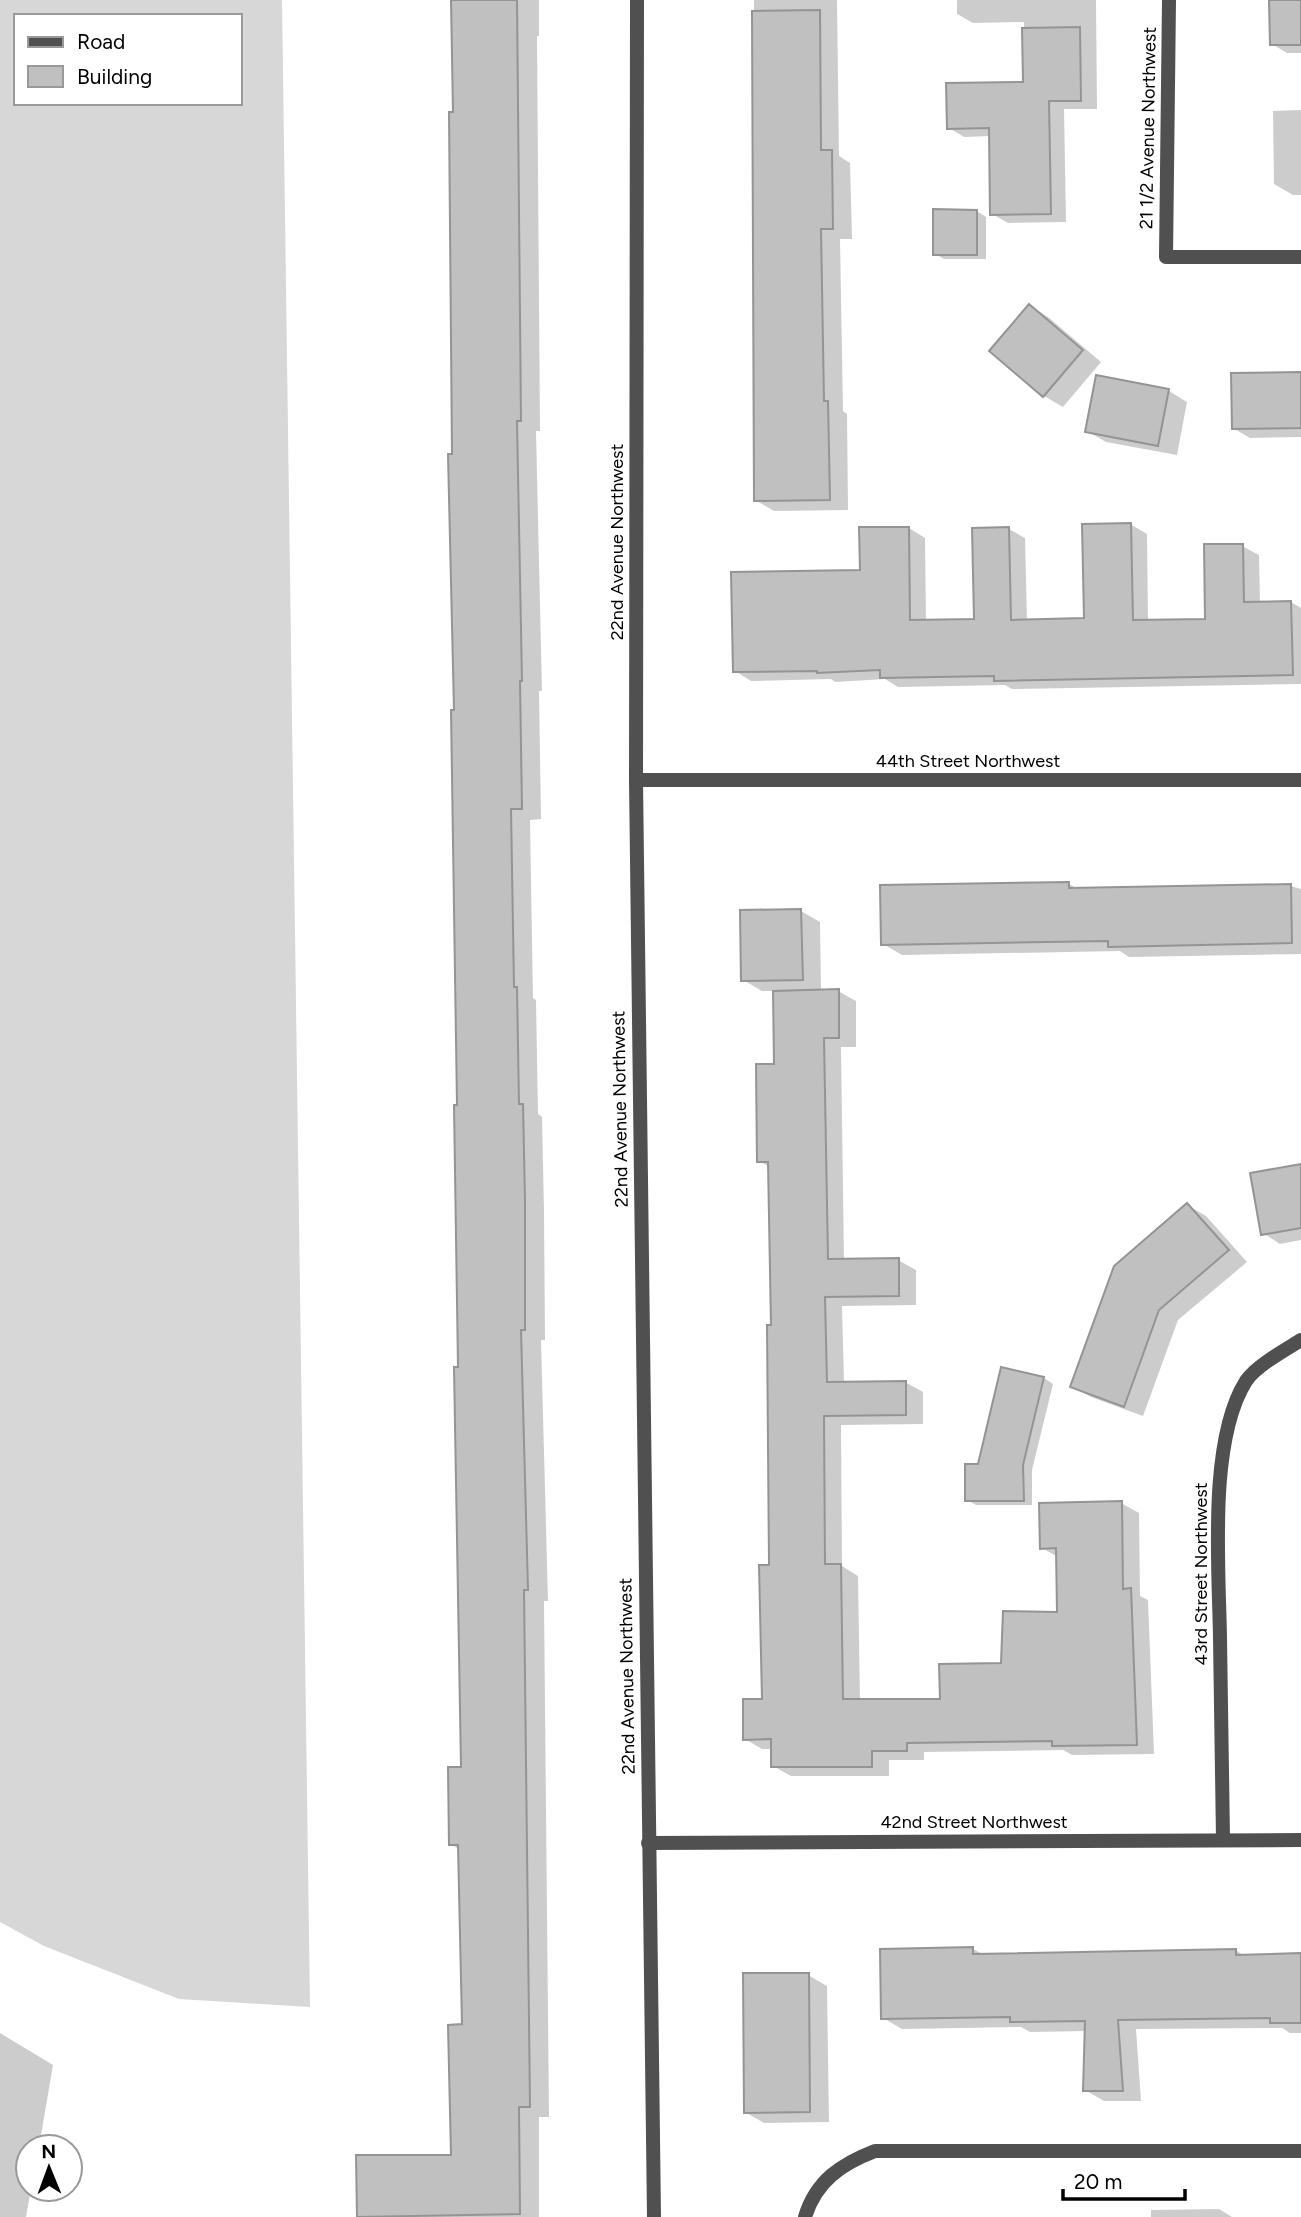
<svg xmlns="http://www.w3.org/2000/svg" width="1301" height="2217" viewBox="0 0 1301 2217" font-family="Figtree,sans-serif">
<rect width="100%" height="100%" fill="#fff"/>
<path fill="#d7d7d7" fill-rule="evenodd" d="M 0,0 L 282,0 L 310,2007 L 179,1999 L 44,1946 L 0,1922 ZM 16,16 L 240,16 L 240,103 L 16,103 Z"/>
<path fill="#0003" d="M 453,0 L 539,0 L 539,36 L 537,36 L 540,431 L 536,431 L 542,691 L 539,691 L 541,819 L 530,820 L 533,998 L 536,1000 L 538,1114 L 542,1117 L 544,1212 L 545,1340 L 541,1340 L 548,1601 L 544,1601 L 549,2117 L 539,2117 L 539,2217 L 358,2217 L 358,2156 L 452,2156 L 463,2026 L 460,1850 L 451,1844 L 463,1768 Z
M 754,0 L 837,0 L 839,156 L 850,163 L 852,239 L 840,239 L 843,411 L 847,414 L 848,510 L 774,511 L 755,500 Z
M 957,0 L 1096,0 L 1097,109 L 1064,109 L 1066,222 L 1008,223 L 992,214 L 991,136 L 964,137 L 949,128 L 1025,84 L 1024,22 L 973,23 L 957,14 Z
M 1271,0 L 1301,0 L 1301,53 L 1287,53 L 1272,44 Z
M 1301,110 L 1301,195 L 1293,195 L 1274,184 L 1273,111 Z
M 977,211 L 986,217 L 986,259 L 944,259 L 935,254 Z
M 1030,306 L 1048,317 L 1101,362 L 1063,407 L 1044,396 L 991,351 Z
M 1301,373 L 1301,437 L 1250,438 L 1233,428 Z
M 1169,391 L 1187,402 L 1177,455 L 1106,442 L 1087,431 Z
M 1130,524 L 1147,534 L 1148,622 L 1207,621 L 1242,546 L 1259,555 L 1260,603 L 1291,602 L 1301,608 L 1301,684 L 1012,689 L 1005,685 L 898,687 L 885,679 L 835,682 L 831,679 L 751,681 L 735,671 L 861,572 L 909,528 L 925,538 L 926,622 L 976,621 L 1009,529 L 1025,538 L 1027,622 L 1086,620 Z
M 1069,884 L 1078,889 L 1291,886 L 1301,889 L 1301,954 L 1129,957 L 1120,951 L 902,955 L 883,944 Z
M 801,911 L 820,922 L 821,991 L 838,991 L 856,1001 L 856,1047 L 841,1047 L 844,1261 L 898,1260 L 916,1270 L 916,1305 L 842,1306 L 844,1383 L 905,1382 L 923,1392 L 923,1424 L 841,1425 L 842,1566 L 858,1576 L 860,1701 L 942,1701 L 1003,1664 L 1059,1614 L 1058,1557 L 1042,1548 L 1121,1503 L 1139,1513 L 1140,1596 L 1148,1600 L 1154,1754 L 1072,1755 L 1063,1750 L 924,1752 L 924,1760 L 889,1760 L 889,1776 L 791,1776 L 773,1766 L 773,1749 L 762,1749 L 745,1739 L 764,1701 L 770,1567 L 773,1327 L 770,1167 L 759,1161 L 776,1066 L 775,991 L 762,991 L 743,980 Z
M 1301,1166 L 1301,1240 L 1280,1244 L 1263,1233 Z
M 1187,1205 L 1206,1216 L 1247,1262 L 1178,1320 L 1143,1416 L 1091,1397 L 1072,1386 Z
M 1003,1369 L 1044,1378 L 1053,1384 L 1032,1470 L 1032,1505 L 976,1505 L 967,1500 L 979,1465 Z
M 973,1949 L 984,1955 L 1235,1950 L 1245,1956 L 1301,1955 L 1301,2033 L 1290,2033 L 1282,2028 L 1136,2029 L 1141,2101 L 1104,2101 L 1085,2090 L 1087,2031 L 1030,2032 L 1021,2027 L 902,2029 L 883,2018 Z
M 808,1975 L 827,1986 L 829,2122 L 764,2123 L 745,2112 Z
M 0,2033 L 53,2065 L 39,2147 L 28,2147 L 28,2189 L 31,2189 L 26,2217 L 0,2217 Z
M 1219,2209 L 1232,2217 L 1151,2217 L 1151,2210 Z"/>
<path fill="#c0c0c0" stroke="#949494" stroke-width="2" d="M 451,0 L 517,0 L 521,421 L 517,421 L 522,681 L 520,681 L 522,809 L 511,809 L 514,987 L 517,987 L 519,1104 L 523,1104 L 525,1200 L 525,1330 L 521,1330 L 528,1590 L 524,1590 L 530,2107 L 519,2107 L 520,2214 L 357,2217 L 356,2155 L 451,2155 L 448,2025 L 462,2024 L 458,1845 L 449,1845 L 448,1767 L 461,1767 L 454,1367 L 458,1367 L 454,1105 L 457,1105 L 451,710 L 454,710 L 448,454 L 452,454 L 449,112 L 453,112 Z
M 1269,0 L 1301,0 L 1301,45 L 1270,45 Z
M 820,10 L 821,150 L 832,150 L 833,229 L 821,229 L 824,401 L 828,401 L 830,500 L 754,501 L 752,11 Z
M 1080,27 L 1081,101 L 1049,101 L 1051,214 L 990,215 L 989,128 L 947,129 L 946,83 L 1023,82 L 1022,28 Z
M 933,209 L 977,210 L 977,255 L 933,255 Z
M 1029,304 L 1083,350 L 1043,397 L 989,351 Z
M 1301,372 L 1301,428 L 1232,429 L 1231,373 Z
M 1096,375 L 1169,389 L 1158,446 L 1085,432 Z
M 1131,523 L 1133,620 L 1205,619 L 1204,544 L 1243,544 L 1244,602 L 1291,601 L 1293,675 L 994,681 L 994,676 L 880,678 L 880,670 L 817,673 L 817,671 L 733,672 L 731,572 L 860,570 L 859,527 L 909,527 L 910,620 L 974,619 L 972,528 L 1009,527 L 1011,620 L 1084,618 L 1082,524 Z
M 1069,882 L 1069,888 L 1291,884 L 1292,943 L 1108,947 L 1108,941 L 881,945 L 880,885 Z
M 801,909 L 803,980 L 741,981 L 740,910 Z
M 839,989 L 839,1038 L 824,1038 L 828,1259 L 899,1258 L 899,1296 L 825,1297 L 827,1382 L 906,1381 L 906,1415 L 824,1416 L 825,1564 L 841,1564 L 843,1699 L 940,1699 L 939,1664 L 1001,1663 L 1003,1611 L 1057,1612 L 1056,1548 L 1040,1549 L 1039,1503 L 1122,1501 L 1123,1589 L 1131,1588 L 1137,1745 L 1052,1746 L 1052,1741 L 907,1743 L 907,1751 L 872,1751 L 872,1767 L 771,1767 L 771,1739 L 743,1740 L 743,1699 L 762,1699 L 759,1565 L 769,1565 L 767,1325 L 771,1325 L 768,1162 L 757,1162 L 756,1064 L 774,1064 L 773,991 Z
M 1301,1164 L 1301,1228 L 1261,1235 L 1250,1173 Z
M 1187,1203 L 1229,1250 L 1159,1310 L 1124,1407 L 1070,1387 L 1114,1266 Z
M 1001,1367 L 1044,1377 L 1023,1465 L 1024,1501 L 965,1501 L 965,1464 L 978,1464 Z
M 973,1947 L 973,1954 L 1236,1949 L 1236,1955 L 1301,1953 L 1301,2023 L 1270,2023 L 1270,2018 L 1118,2020 L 1123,2091 L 1083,2091 L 1085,2021 L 1010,2022 L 1010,2017 L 881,2019 L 880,1949 Z
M 743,1973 L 809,1973 L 810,2112 L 744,2113 Z"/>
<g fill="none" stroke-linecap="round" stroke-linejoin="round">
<path stroke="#505050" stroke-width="14" d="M 1169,0 L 1166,257 L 1301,257
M 636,780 L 1301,780
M 1223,1839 C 1222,1772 1221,1705 1220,1638 C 1219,1568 1208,1441 1246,1381 C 1256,1366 1285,1350 1301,1340
M 648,1843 L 1301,1840
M 805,2217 C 816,2181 841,2164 875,2151 L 1301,2151"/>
<path stroke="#505050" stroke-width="14" d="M 637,0 L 636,780 L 654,2217"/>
</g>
<g text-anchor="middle" stroke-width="6" stroke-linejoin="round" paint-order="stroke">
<g font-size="18" fill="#000" stroke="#fff">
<text transform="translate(1148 128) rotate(-89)" y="6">21 1/2 Avenue Northwest</text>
<text transform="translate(617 542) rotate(-90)" y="6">22nd Avenue Northwest</text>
<text x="968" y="767">44th Street Northwest</text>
<text transform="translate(620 1109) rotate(-91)" y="6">22nd Avenue Northwest</text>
<text transform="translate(1201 1574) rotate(-90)" y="6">43rd Street Northwest</text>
<text transform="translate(627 1676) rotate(-91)" y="6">22nd Avenue Northwest</text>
<text x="974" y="1828">42nd Street Northwest</text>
</g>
</g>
<rect x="14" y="14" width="228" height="91" fill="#ffffff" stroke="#999999" stroke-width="2"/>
<rect x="28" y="37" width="35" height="10" fill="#505050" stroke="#999999" stroke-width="2"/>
<text x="77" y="49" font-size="21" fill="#000000">Road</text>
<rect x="28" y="66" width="35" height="21" fill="#c0c0c0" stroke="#999999" stroke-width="2"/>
<text x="77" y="84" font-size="21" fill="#000000">Building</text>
<g transform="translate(49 2168) rotate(359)"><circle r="33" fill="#ffffff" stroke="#999999" stroke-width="2"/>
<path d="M0-5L12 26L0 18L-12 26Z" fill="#000000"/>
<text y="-10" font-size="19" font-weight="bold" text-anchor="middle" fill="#000000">N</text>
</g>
<path d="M1063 2189v10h122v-10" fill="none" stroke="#000000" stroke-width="3.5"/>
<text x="1074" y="2189" font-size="21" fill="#000000" stroke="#ffffff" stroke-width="5" paint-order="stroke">20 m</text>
</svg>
